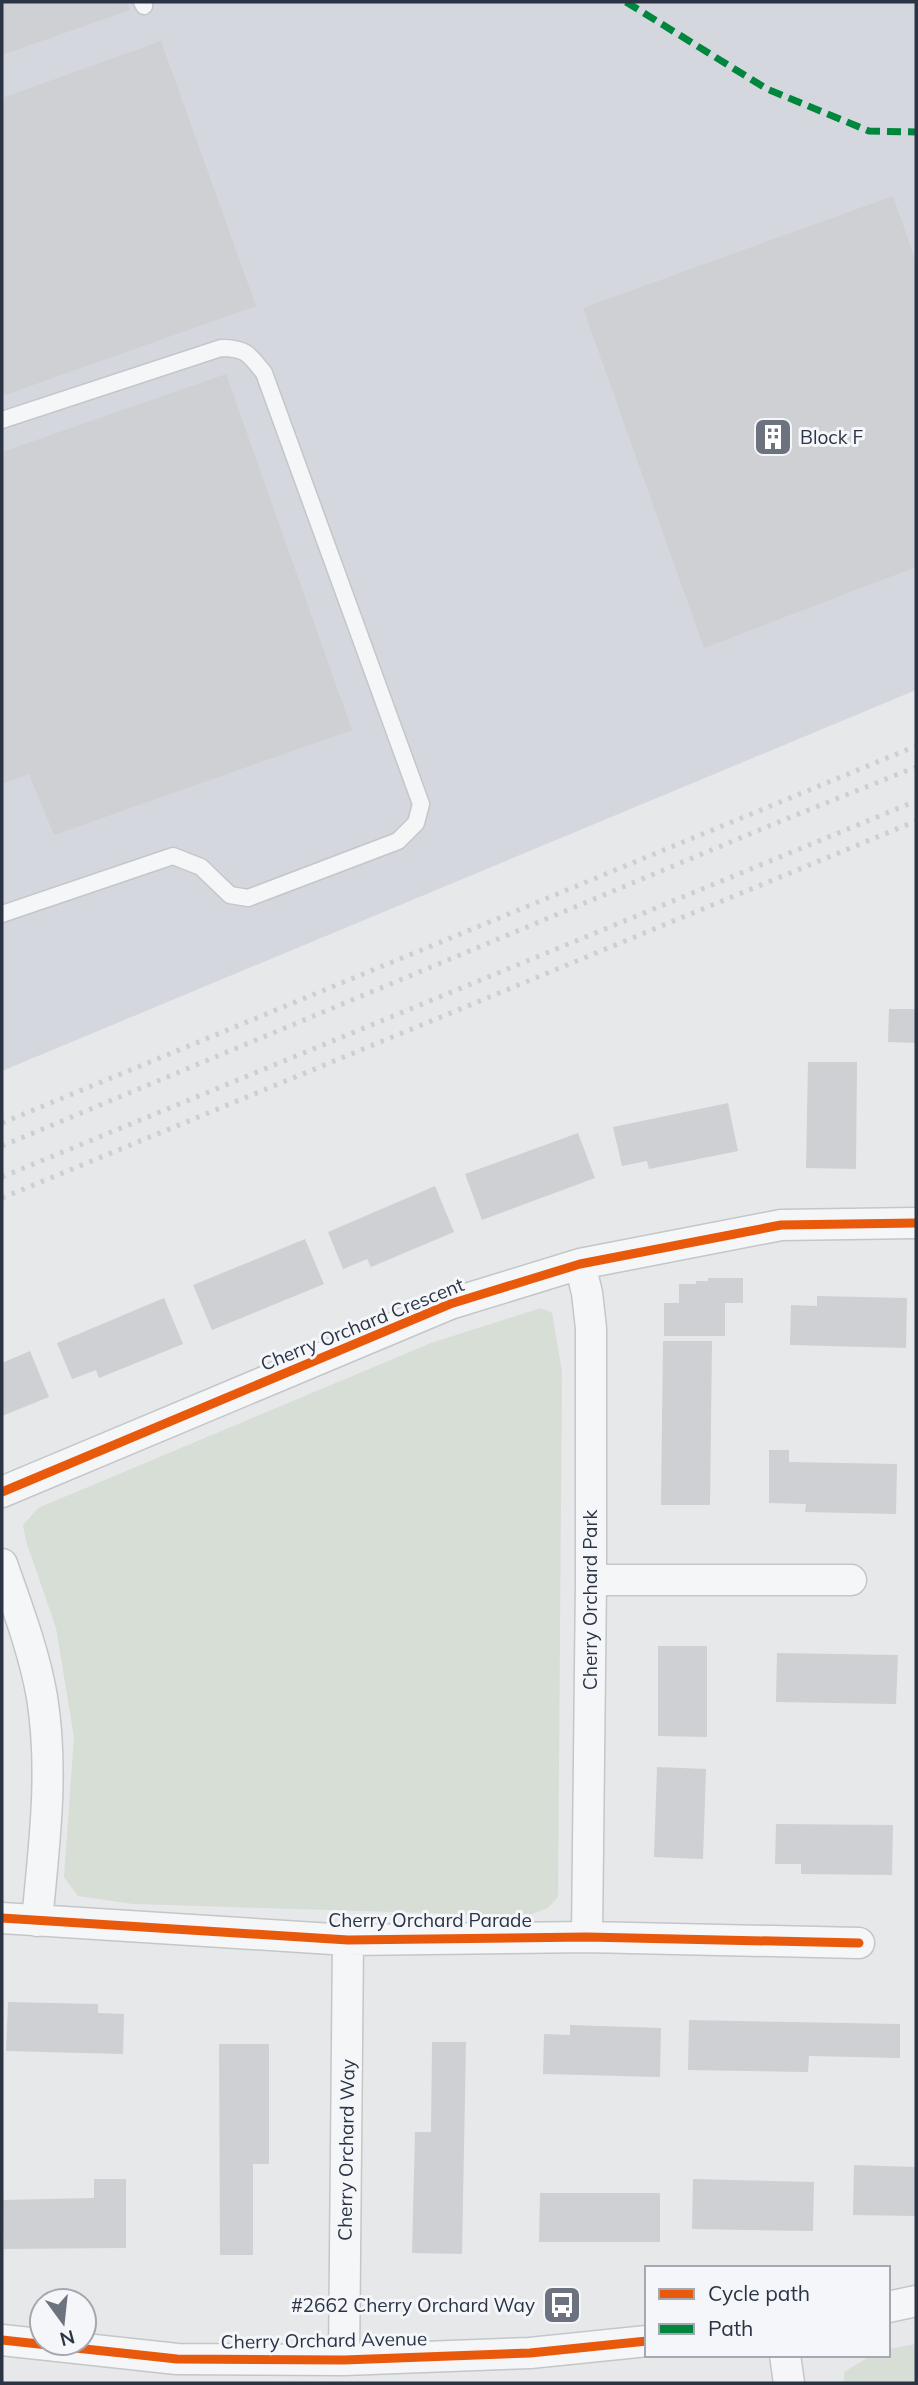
<svg xmlns="http://www.w3.org/2000/svg" width="918" height="2385" viewBox="0 0 918 2385" font-family="Mulish,sans-serif">
<rect width="100%" height="100%" fill="#e6e8ea"/>
<path fill="#d4d7dd" d="M 2,2 L 916,2 L 916,690 L 2,1071 Z"/>
<path fill="#d6ded6" d="M 541,1308 L 552,1313 L 562,1371 L 558,1897 L 548,1908 L 526,1916 L 133,1904 L 78,1896 L 64,1877 L 74,1737 L 56,1628 L 26,1541 L 23,1525 L 38,1508 L 431,1343 Z
M 916,2344 L 916,2383 L 844,2383 L 844,2372 L 872,2355 L 888,2355 L 888,2349 Z"/>
<path fill="#ced0d3" d="M 2,2 L 127,2 L 130,10 L 2,55 Z
M 161,41 L 256,306 L 2,396 L 2,98 Z
M 893,196 L 916,262 L 916,567 L 704,648 L 583,308 Z
M 226,374 L 352,730 L 54,835 L 29,774 L 2,784 L 2,452 Z
M 889,1009 L 916,1009 L 916,1043 L 888,1042 Z
M 808,1062 L 857,1062 L 856,1169 L 806,1168 Z
M 728,1103 L 738,1151 L 649,1169 L 647,1161 L 622,1166 L 613,1127 Z
M 578,1133 L 595,1178 L 482,1220 L 465,1174 Z
M 435,1186 L 454,1232 L 371,1267 L 367,1259 L 343,1269 L 328,1232 Z
M 305,1239 L 324,1284 L 212,1330 L 193,1285 Z
M 708,1278 L 743,1278 L 743,1303 L 725,1303 L 725,1336 L 664,1336 L 664,1303 L 679,1303 L 679,1284 L 696,1284 L 696,1281 L 708,1281 Z
M 817,1296 L 907,1298 L 906,1348 L 790,1345 L 791,1305 L 817,1306 Z
M 164,1298 L 183,1344 L 99,1378 L 96,1370 L 72,1379 L 57,1343 Z
M 663,1341 L 712,1341 L 710,1505 L 661,1505 Z
M 30,1351 L 49,1397 L 2,1416 L 2,1363 Z
M 769,1450 L 789,1450 L 789,1462 L 897,1464 L 896,1514 L 805,1512 L 806,1504 L 769,1503 Z
M 658,1646 L 707,1646 L 707,1737 L 658,1736 Z
M 777,1653 L 898,1655 L 896,1704 L 776,1702 Z
M 657,1767 L 706,1769 L 703,1859 L 654,1857 Z
M 776,1824 L 893,1825 L 892,1875 L 801,1874 L 801,1864 L 775,1864 Z
M 8,2002 L 98,2004 L 98,2013 L 124,2014 L 123,2054 L 6,2051 Z
M 689,2020 L 900,2024 L 900,2058 L 809,2056 L 808,2072 L 688,2070 Z
M 570,2025 L 661,2028 L 660,2077 L 543,2074 L 544,2034 L 570,2035 Z
M 432,2042 L 466,2042 L 462,2254 L 412,2253 L 415,2132 L 431,2132 Z
M 219,2044 L 269,2044 L 269,2164 L 253,2164 L 253,2255 L 220,2255 Z
M 854,2165 L 916,2167 L 916,2216 L 853,2215 Z
M 94,2179 L 126,2179 L 126,2248 L 4,2249 L 3,2200 L 94,2198 Z
M 693,2179 L 814,2182 L 813,2231 L 692,2229 Z
M 540,2193 L 660,2193 L 660,2242 L 539,2242 Z"/>
<g fill="none" stroke-linecap="round" stroke-linejoin="round">
<defs>
<path id="service" d="M 142,2 L 144,6
M 2,420 L 221,348 C 246,348 249,354 264,373 L 421,804 L 416,823 L 398,841 L 248,898 L 230,895 L 201,867 L 173,856 L 2,914"/>
<path id="minor" d="M 580,1264 L 587,1293 L 591,1328 L 591,1580 L 587,1937
M 2,1492 L 450,1304 L 580,1264 L 781,1225 L 916,1223
M 2,1564 C 17,1607 34,1651 42,1697 C 54,1772 44,1846 37,1921
M 591,1580 L 851,1580
M 2,1918 L 348,1940 L 587,1937 L 859,1943
M 888,2307 L 916,2301
M 2,2340 L 177,2359 L 344,2360 L 530,2353 L 647,2341
M 785,2355 L 789,2383
M 344,2360 L 348,1940"/>
</defs>
<use href="#service" stroke="#c4c6c8" stroke-width="19"/>
<use href="#minor" stroke="#c4c6c8" stroke-width="33"/>
<use href="#service" stroke="#f5f6f7" stroke-width="16"/>
<use href="#minor" stroke="#f5f6f7" stroke-width="30"/>
<path stroke="#cecfd2" stroke-width="5" stroke-dasharray="3.5 7" stroke-linecap="butt" d="M 2,1123 L 916,746
M 2,1146 L 781,821 L 916,767
M 2,1177 L 916,801
M 2,1198 L 916,821"/>
<path stroke="#00873e" stroke-width="7" stroke-dasharray="14 7" stroke-linecap="butt" d="M 626,2 L 767,89 L 869,131 L 916,132"/>
<defs>
<path id="cycleway" d="M 2,1492 L 450,1304 L 580,1264 L 781,1225 L 916,1223
M 2,1918 L 348,1940 L 587,1937 L 859,1943
M 2,2340 L 177,2359 L 344,2360 L 530,2353 L 647,2341"/>
</defs>
<use href="#cycleway" stroke="#f4f6f9" stroke-width="13"/>
<use href="#cycleway" stroke="#e8590c" stroke-width="9"/>
</g>
<defs>
<symbol id="building-square" viewBox="-11 -11 22 22"><rect x="-9" y="-9" width="18" height="18" rx="4" fill="#6c737f" stroke="#f4f6f9"/><path d="M-4-6H4V6H1V3H-1V6H-4ZM-2.5-4.3h1.7v1.8h-1.7ZM.8-4.3h1.7v1.8H.8ZM-2.5-1h1.7V.8h-1.7ZM.8-1h1.7V.8H.8Z" fill="#fff"/></symbol>
<symbol id="bus-square" viewBox="-11 -11 22 22"><rect x="-9" y="-9" width="18" height="18" rx="4" fill="#6c737f" stroke="#f4f6f9"/><path d="M-5-6H5V4H4V6H2V4H-2V6H-4V4H-5ZM-3.5-4V0h7V-4ZM-3.5 1.2v1.5H-2V1.2ZM2 1.2v1.5H3.5V1.2Z" fill="#fff"/></symbol>
</defs>
<g fill-rule="evenodd">
<use href="#building-square" x="751" y="415" width="44" height="44"/>
<use href="#bus-square" x="540" y="2283" width="44" height="44"/>
</g>
<g text-anchor="middle" stroke-width="6" stroke-linejoin="round" paint-order="stroke">
<g font-size="19" fill="#2b3445" stroke="#f4f6f9" text-anchor="start">
<text x="800" y="444">Block F</text>
<text x="535" y="2312" text-anchor="end">#2662 Cherry Orchard Way</text>
</g>
<g font-size="19" fill="#2b3445" stroke="#f4f6f9">
<text transform="translate(362 1324) rotate(-22)" y="7">Cherry Orchard Crescent</text>
<text transform="translate(590 1600) rotate(-90)" y="7">Cherry Orchard Park</text>
<text x="430" y="1927">Cherry Orchard Parade</text>
<text transform="translate(346 2150) rotate(-89)" y="7">Cherry Orchard Way</text>
<text transform="translate(324 2340) rotate(-1)" y="7">Cherry Orchard Avenue</text>
</g>
</g>
<rect width="918" height="2385" fill="none" stroke="#2b3445" stroke-width="7"/>
<rect x="645" y="2266" width="245" height="91" fill="#f4f6f9" stroke="#a4a8b1" stroke-width="2"/>
<rect x="659" y="2289" width="35" height="10" fill="#e8590c" stroke="#a4a8b1" stroke-width="2"/>
<text x="708" y="2301" font-size="21" fill="#2b3445">Cycle path</text>
<rect x="659" y="2324" width="35" height="10" fill="#00873e" stroke="#a4a8b1" stroke-width="2"/>
<text x="708" y="2336" font-size="21" fill="#2b3445">Path</text>
<g transform="translate(63 2322) rotate(165)"><circle r="33" fill="#f4f6f9" stroke="#a4a8b1" stroke-width="2"/>
<path d="M0-5L12 26L0 18L-12 26Z" fill="#6c737f"/>
<text y="-10" font-size="19" font-weight="bold" text-anchor="middle" fill="#2b3445">N</text>
</g>
</svg>
